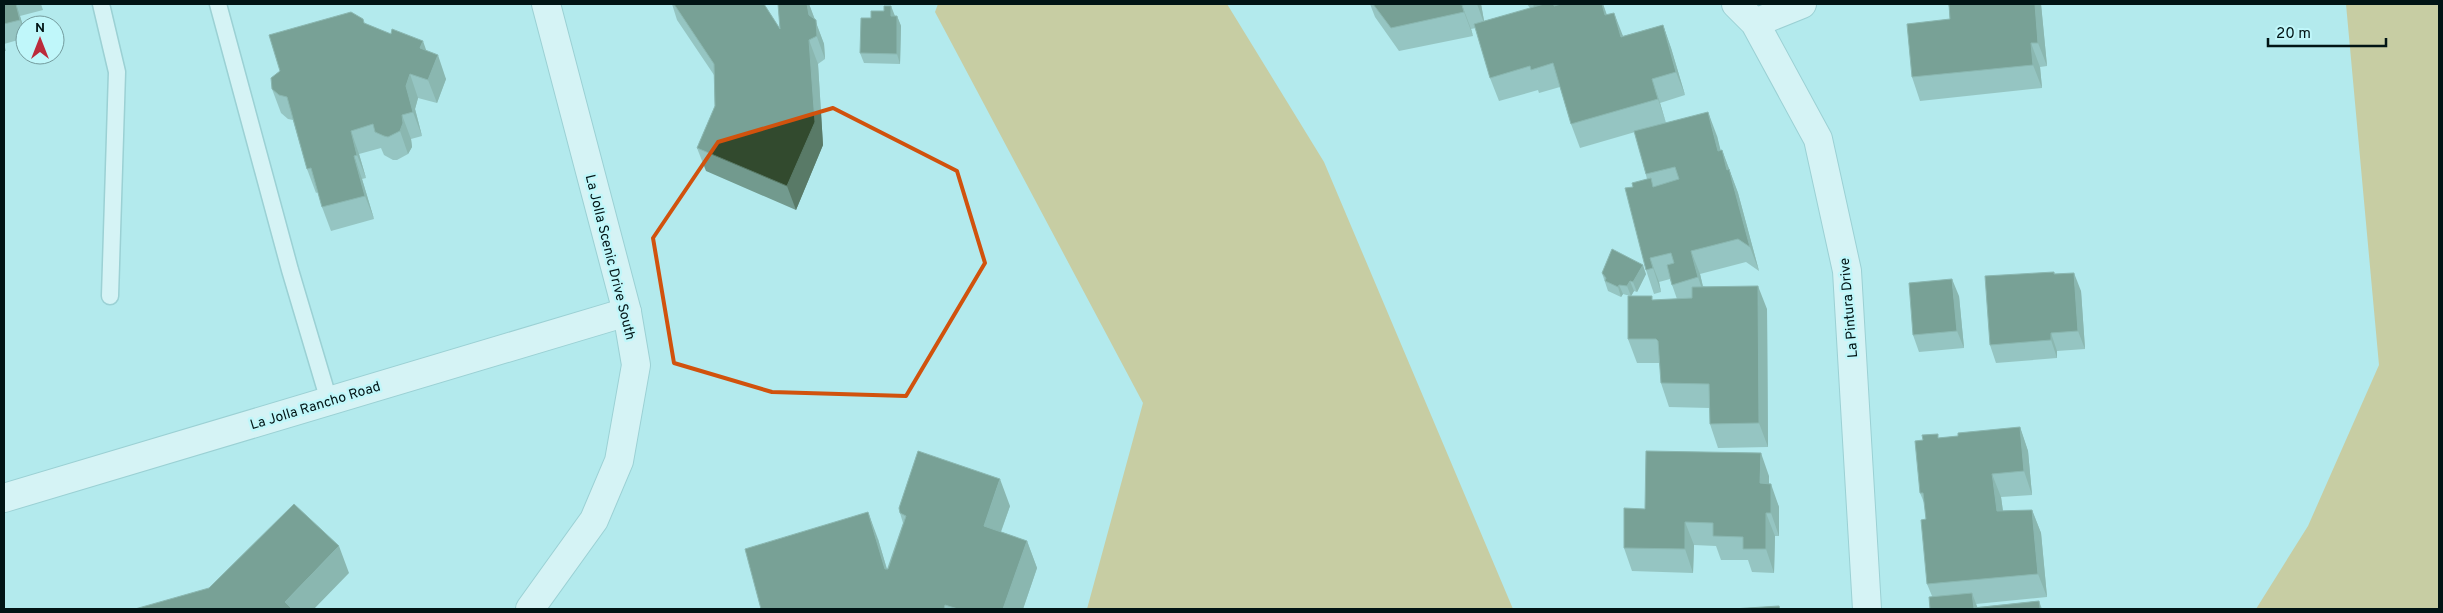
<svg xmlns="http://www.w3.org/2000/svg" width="2443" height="613" viewBox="0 0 2443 613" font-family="Overpass,sans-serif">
<rect width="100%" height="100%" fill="#b3eaed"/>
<path fill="#e0ab49" d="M 938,4 L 1227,4 L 1324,162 L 1513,609 L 1087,609 L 1143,403 L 935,12 Z
M 2346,4 L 2439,4 L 2439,609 L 2256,609 L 2308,526 L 2379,365 Z"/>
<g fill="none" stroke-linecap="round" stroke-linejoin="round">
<defs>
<path id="lane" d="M 101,4 L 117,72 L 110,296
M 218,4 L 290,270 L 329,401"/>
<path id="street" d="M 1736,4 L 1755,23 L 1818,139 L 1847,271 L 1867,609
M 1755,23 L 1802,4
M 4,498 L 627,312"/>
<path id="secondary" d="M 530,609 L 594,520 L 619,461 L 636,365 L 627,312 L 546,4"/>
</defs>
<use href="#lane" stroke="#7eb3b6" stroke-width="19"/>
<use href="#street" stroke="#7eb3b6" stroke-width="30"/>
<use href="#secondary" stroke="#7eb3b6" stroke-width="30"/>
<use href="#lane" stroke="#fff" stroke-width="16"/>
<use href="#street" stroke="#fff" stroke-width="28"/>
<use href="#secondary" stroke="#fff" stroke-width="28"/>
</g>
<path fill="#729a8e" d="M 4,4 L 41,4 L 43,10 L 20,16 L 25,32 L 25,38 L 4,44 L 6,51 L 4,51 Z
M 672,4 L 764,4 L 780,29 L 778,4 L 809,4 L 824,44 L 825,59 L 818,64 L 823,145 L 796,210 L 706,171 L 697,148 L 715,106 L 714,75 L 677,20 Z
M 1370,4 L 1481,4 L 1484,21 L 1530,8 L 1527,4 L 1603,4 L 1607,15 L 1623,36 L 1663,25 L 1671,48 L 1685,95 L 1660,103 L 1666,123 L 1717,136 L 1720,150 L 1722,150 L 1738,193 L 1759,271 L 1746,262 L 1700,274 L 1703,286 L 1767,309 L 1768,447 L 1718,448 L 1710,424 L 1710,408 L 1669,407 L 1661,383 L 1660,363 L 1637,363 L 1628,339 L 1630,296 L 1623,294 L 1621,297 L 1608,291 L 1602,273 L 1646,274 L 1637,292 L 1634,291 L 1631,296 L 1653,300 L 1677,299 L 1670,279 L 1659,282 L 1661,292 L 1654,294 L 1646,270 L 1633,187 L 1647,179 L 1635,132 L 1580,148 L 1571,124 L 1560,87 L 1539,93 L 1538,90 L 1499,101 L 1490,78 L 1476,28 L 1471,29 L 1473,36 L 1399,51 L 1375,17 Z
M 1948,4 L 2041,4 L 2047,66 L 2040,67 L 2042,88 L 1920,101 L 1912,77 L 1950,19 L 1949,7 Z
M 897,16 L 901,26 L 900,64 L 864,63 L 860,53 L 871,18 Z
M 364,23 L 426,50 L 446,79 L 437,103 L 418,98 L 415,109 L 422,136 L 411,139 L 412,147 L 408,154 L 397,160 L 393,160 L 384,155 L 381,148 L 359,154 L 366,178 L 362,179 L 374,219 L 331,231 L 322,207 L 318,192 L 316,193 L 307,169 L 293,120 L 288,119 L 281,113 L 272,89 Z
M 2054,272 L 2055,274 L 2081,291 L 2085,349 L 2057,351 L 2057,358 L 1996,363 L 1990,345 Z
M 1959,296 L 1964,348 L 1919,352 L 1913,335 Z
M 2020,427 L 2028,451 L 2032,495 L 2001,497 L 2003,511 L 2032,510 L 2041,533 L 2047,597 L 1976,604 L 1977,607 L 2039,601 L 2042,609 L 1930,609 L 1932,596 L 1927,584 L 1926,519 L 1925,505 L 1920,493 L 1939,438 L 1958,436 Z
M 1769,476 L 1769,484 L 1779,507 L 1779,536 L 1775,536 L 1774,573 L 1752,572 L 1748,560 L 1721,560 L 1716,546 L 1694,545 L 1693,573 L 1632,571 L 1624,548 L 1645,509 Z
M 1010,506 L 1001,532 L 1027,541 L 1037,568 L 1023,609 L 761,609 L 878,539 L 887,569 L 903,523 L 900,513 Z"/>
<path fill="#597a67" d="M 16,4 L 20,16 L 25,34 L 20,20 Z
M 807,4 L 809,4 L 824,44 L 825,59 L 809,15 Z
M 1477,4 L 1481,4 L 1485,26 Z
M 1533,4 L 1563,4 L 1539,21 Z
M 1602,4 L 1603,4 L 1607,16 L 1605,15 Z
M 2035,4 L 2041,4 L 2047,66 L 2038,43 Z
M 1462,5 L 1471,29 L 1473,36 L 1464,12 Z
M 891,6 L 895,16 L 895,26 L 891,16 Z
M 1614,13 L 1623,36 L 1621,37 Z
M 897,16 L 901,26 L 900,64 L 897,54 Z
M 1663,25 L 1671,48 L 1685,95 L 1676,72 Z
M 809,40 L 818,64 L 823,145 L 796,210 L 787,186 Z
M 423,41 L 431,64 L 420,48 Z
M 2031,43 L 2040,67 L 2042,88 L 2033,65 Z
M 438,55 L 446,79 L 437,103 L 428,80 Z
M 410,74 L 418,98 L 415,109 L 422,136 L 413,112 L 406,86 Z
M 1652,79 L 1660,103 L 1666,123 L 1658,99 Z
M 1708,112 L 1717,136 L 1727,175 L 1718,151 Z
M 402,115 L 411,139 L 412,147 L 408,154 L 400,131 Z
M 351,131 L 359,154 L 366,178 L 357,155 Z
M 1722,150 L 1738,193 L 1759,271 L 1750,247 L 1727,170 Z
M 354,156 L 362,179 L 374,219 L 365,196 Z
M 1691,251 L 1700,274 L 1706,301 L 1698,277 Z
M 1650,258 L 1659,282 L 1661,292 L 1653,268 Z
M 1643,265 L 1646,274 L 1637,292 L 1633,282 Z
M 2074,273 L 2081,291 L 2085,349 L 2078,331 Z
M 1952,279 L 1959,296 L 1964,348 L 1957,331 Z
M 1630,281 L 1634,291 L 1631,296 L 1627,286 Z
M 1619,285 L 1623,294 L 1621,297 L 1618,287 Z
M 1758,286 L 1767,309 L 1768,447 L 1759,423 Z
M 2051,333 L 2057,351 L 2057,358 L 2051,340 Z
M 2020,427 L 2028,451 L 2032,495 L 2024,471 Z
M 1761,453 L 1769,476 L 1769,507 L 1760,483 Z
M 1992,474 L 2001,497 L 2006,534 L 1997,511 Z
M 1000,479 L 1010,506 L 993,553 L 984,526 Z
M 1771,484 L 1779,507 L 1779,536 L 1771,513 Z
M 2032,510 L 2041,533 L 2047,597 L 2038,574 Z
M 868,512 L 878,539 L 895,597 L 885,569 Z
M 1766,513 L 1775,536 L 1774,573 L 1766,549 Z
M 1685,522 L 1694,545 L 1693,573 L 1685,549 Z
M 1027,541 L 1037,568 L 1023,609 L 1003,609 Z
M 339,546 L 349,573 L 314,609 L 287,609 L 285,602 Z
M 1972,593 L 1978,609 L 1974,609 Z"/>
<path fill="#324a2e" stroke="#597a67" d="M 4,4 L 16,4 L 20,20 L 4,24 Z
M 674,4 L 764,4 L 780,29 L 778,4 L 807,4 L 809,15 L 816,20 L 817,36 L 809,40 L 815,122 L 787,186 L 697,148 L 715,106 L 714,64 Z
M 1373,4 L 1470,4 L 1462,5 L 1464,12 L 1391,28 Z
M 1544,4 L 1554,4 L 1554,6 L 1561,4 L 1602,4 L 1605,15 L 1614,13 L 1621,37 L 1663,25 L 1676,72 L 1652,79 L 1658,99 L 1571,124 L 1553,63 L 1531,70 L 1530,66 L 1490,78 L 1474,24 Z
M 1949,4 L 2035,4 L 2038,43 L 2031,43 L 2033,65 L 1912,77 L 1907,24 L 1950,19 Z
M 884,6 L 891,6 L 891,16 L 897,16 L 897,54 L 860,53 L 861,18 L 871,18 L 871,11 L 884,11 Z
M 351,12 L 363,19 L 364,23 L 391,34 L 392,29 L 423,41 L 420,48 L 438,55 L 428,80 L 410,74 L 406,86 L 413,112 L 402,115 L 403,123 L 400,131 L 388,137 L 384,136 L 375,132 L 373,124 L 351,131 L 357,155 L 354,156 L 365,196 L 322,207 L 311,168 L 307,169 L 287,97 L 279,95 L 272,89 L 271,78 L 280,71 L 269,35 Z
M 1708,112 L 1718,151 L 1722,150 L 1727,170 L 1729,169 L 1750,247 L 1738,239 L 1691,251 L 1698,277 L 1672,285 L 1667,265 L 1674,263 L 1671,253 L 1650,258 L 1653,268 L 1646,270 L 1625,188 L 1633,187 L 1632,183 L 1651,178 L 1653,187 L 1679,179 L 1675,167 L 1646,174 L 1634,131 Z
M 1612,249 L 1643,265 L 1633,282 L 1630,281 L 1627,286 L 1619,285 L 1618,287 L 1605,281 L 1606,278 L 1602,273 Z
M 2054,272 L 2054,274 L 2074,273 L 2078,331 L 2051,333 L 2051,340 L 1990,345 L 1985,276 Z
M 1952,279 L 1957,331 L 1913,335 L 1909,283 Z
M 1758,286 L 1759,423 L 1710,424 L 1709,384 L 1661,383 L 1658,341 L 1656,339 L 1628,339 L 1628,296 L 1652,296 L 1652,300 L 1692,298 L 1692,287 Z
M 2020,427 L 2024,471 L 1992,474 L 1993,480 L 1997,511 L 2032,510 L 2038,574 L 1927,584 L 1921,520 L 1926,519 L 1923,493 L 1920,493 L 1915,441 L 1923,440 L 1922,435 L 1938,434 L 1938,438 L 1958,436 L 1958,433 Z
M 918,451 L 1000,479 L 984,526 L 1027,541 L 1003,609 L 958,609 L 945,605 L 944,609 L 761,609 L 745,549 L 868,512 L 885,569 L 888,569 L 906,516 L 900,513 L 899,508 Z
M 1646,451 L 1761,453 L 1760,483 L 1771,484 L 1771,513 L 1766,513 L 1766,549 L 1743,549 L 1743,537 L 1713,536 L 1713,523 L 1685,522 L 1685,549 L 1624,548 L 1624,508 L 1645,509 Z
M 294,504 L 339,546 L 285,602 L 292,609 L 135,609 L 209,588 Z
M 1972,593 L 1974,608 L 2039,601 L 2040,609 L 1930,609 L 1929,597 Z
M 1779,606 L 1780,609 L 1732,609 Z"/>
<path d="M0 0H2443V613H0ZM 833,108 L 957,171 L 985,263 L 906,396 L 772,392 L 674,363 L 653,238 L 718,142 Z" fill="#b3eaed" fill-opacity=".55" fill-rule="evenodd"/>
<path fill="none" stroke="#d1520d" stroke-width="4" stroke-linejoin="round" d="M 833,108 L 957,171 L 985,263 L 906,396 L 772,392 L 674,363 L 653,238 L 718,142 Z"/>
<g text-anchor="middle" stroke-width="5" stroke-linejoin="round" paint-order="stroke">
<g font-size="14" fill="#011415" stroke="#c0f7fa">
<text transform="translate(611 257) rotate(76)" y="5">La Jolla Scenic Drive South</text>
<text transform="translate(1848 308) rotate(-95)" y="5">La Pintura Drive</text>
<text transform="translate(315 405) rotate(-17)" y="5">La Jolla Rancho Road</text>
</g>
</g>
<rect width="2443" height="613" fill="none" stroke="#011415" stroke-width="10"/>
<g transform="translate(40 40)"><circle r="24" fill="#c0f7fa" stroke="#749c9e"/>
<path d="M0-4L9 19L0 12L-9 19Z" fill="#bb2b3b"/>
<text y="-8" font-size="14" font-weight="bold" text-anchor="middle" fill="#011415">N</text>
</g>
<path d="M2268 38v8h118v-8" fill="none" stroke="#011415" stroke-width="2.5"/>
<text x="2276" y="38" font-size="15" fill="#011415" stroke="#c0f7fa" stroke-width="4" paint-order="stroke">20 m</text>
</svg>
